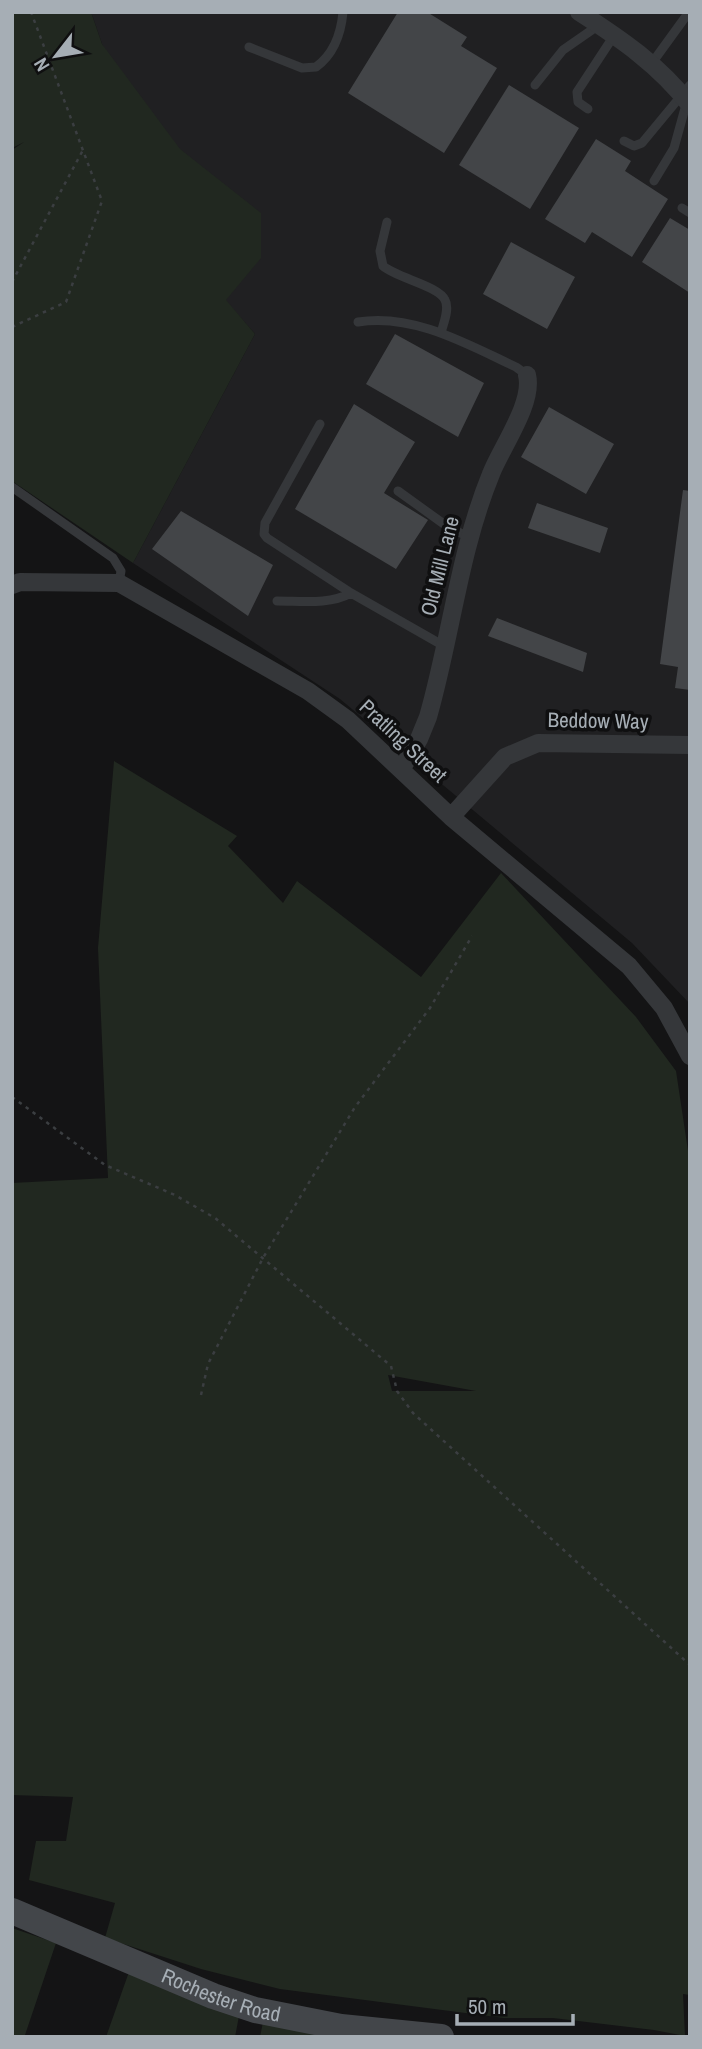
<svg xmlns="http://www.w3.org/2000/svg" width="702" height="2049" viewBox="0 0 702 2049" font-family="'Archivo Narrow',sans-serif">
<rect width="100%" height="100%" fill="#141415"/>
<path fill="#202022" d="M 91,12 L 690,12 L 690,1004 L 632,943 L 340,699 L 133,563 L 255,334 L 225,300 L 102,44 Z"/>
<path fill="#212820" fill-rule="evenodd" d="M 12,12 L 91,12 L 102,44 L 180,149 L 261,213 L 261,258 L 226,300 L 255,334 L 133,563 L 12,481 L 12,150 L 24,142 L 12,148 Z
M 114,761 L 237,836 L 228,846 L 283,903 L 297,881 L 421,977 L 501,873 L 636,1017 L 676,1071 L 690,1164 L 690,1995 L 683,1994 L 685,2036 L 654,2030 L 553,2018 L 504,2018 L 280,1989 L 201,1969 L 105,1938 L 115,1903 L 29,1880 L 36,1841 L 66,1841 L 73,1797 L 12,1795 L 12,1183 L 108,1178 L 98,948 ZM 388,1375 L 476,1391 L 392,1391 Z
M 12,1928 L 56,1943 L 25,2035 L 29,2037 L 12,2037 Z
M 130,1969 L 239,2016 L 235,2037 L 106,2037 Z
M 263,2022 L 345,2037 L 260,2037 Z"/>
<path fill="#434548" d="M 398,12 L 427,12 L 467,37 L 461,46 L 497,68 L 444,153 L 348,93 Z
M 509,85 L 579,128 L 530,209 L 459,165 Z
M 596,139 L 631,161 L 625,171 L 668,199 L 632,257 L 592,232 L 585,243 L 545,219 Z
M 670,218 L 690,230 L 690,293 L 642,262 Z
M 511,242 L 575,277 L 547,329 L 483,294 Z
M 395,334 L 484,383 L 458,437 L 366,384 Z
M 354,404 L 415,442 L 384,493 L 428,520 L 396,569 L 295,509 Z
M 549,407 L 614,444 L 586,494 L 521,457 Z
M 683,490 L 690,491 L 690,690 L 675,688 L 678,667 L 660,664 Z
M 537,503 L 608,528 L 600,553 L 528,528 Z
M 181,511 L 273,565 L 248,616 L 152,549 Z
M 497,618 L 587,653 L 583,672 L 488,636 Z"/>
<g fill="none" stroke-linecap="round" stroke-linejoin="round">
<path stroke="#3b3e41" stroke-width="2.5" stroke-dasharray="3.5 5" stroke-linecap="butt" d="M 12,282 L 83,150
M 12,327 L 66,302 L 102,201 L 31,12
M 12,1097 L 105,1165 L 175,1195 L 215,1218 L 391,1366 L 397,1391 L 413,1413 L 690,1665
M 201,1395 L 208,1364 L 263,1258 L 355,1107 L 430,1008 L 472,936"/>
<path stroke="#35373a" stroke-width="9" d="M 249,47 L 302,68 L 316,67 C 334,54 341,34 343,12
M 652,63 L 689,12
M 535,85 L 563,50 L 599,25
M 588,109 L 578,102 L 577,92 L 615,34
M 624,141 L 634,146 L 642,143 L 690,85
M 654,181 L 674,148 L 687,101
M 682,208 L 690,213
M 387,222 L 380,251 L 383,266 C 397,278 439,286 445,300 C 450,309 443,324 441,333
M 358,322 C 413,313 467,344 516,367 L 527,375
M 320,424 L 265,523 L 264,534 L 267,538 L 351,593
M 12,487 L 113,558 L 121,571 L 119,583
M 398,491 L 448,527 L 469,537
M 277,601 C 302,601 329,605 351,593 L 444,646"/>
<path stroke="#35373a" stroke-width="18" d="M 579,12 C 621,39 659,65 690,105
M 12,585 L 20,582 L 119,583 L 308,691 L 348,720 L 451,817 L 629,966 L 664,1008 L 690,1056
M 401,770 L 419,739 L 428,717 C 451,637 459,552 491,474 C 501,448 534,403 527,375
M 451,817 L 505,757 L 538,743 L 690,745"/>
<path stroke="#43464a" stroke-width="26" id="s1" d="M 12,1911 L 213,1996 L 255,2010 L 341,2027 L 441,2037"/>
</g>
<g text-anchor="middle" stroke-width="7" stroke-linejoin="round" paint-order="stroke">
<g font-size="21" fill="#a6aeb5" stroke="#0f0f10">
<text transform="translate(440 566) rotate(-76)" y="7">Old Mill Lane</text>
<text transform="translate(598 721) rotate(1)" y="7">Beddow Way</text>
<text transform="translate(403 741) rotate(43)" y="7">Pratling Street</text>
<text dy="7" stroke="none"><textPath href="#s1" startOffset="226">Rochester Road</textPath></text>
</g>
</g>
<rect width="702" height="2049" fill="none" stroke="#a6aeb5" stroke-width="28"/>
<g transform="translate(56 56) rotate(239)" stroke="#0f0f10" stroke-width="5" paint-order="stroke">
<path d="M0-5L12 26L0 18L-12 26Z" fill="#a6aeb5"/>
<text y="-10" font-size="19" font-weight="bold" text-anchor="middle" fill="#a6aeb5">N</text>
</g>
<path d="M457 2014v10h116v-10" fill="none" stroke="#a6aeb5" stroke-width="3.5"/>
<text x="468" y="2014" font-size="21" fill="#a6aeb5" stroke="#0f0f10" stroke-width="5" paint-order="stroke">50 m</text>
</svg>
